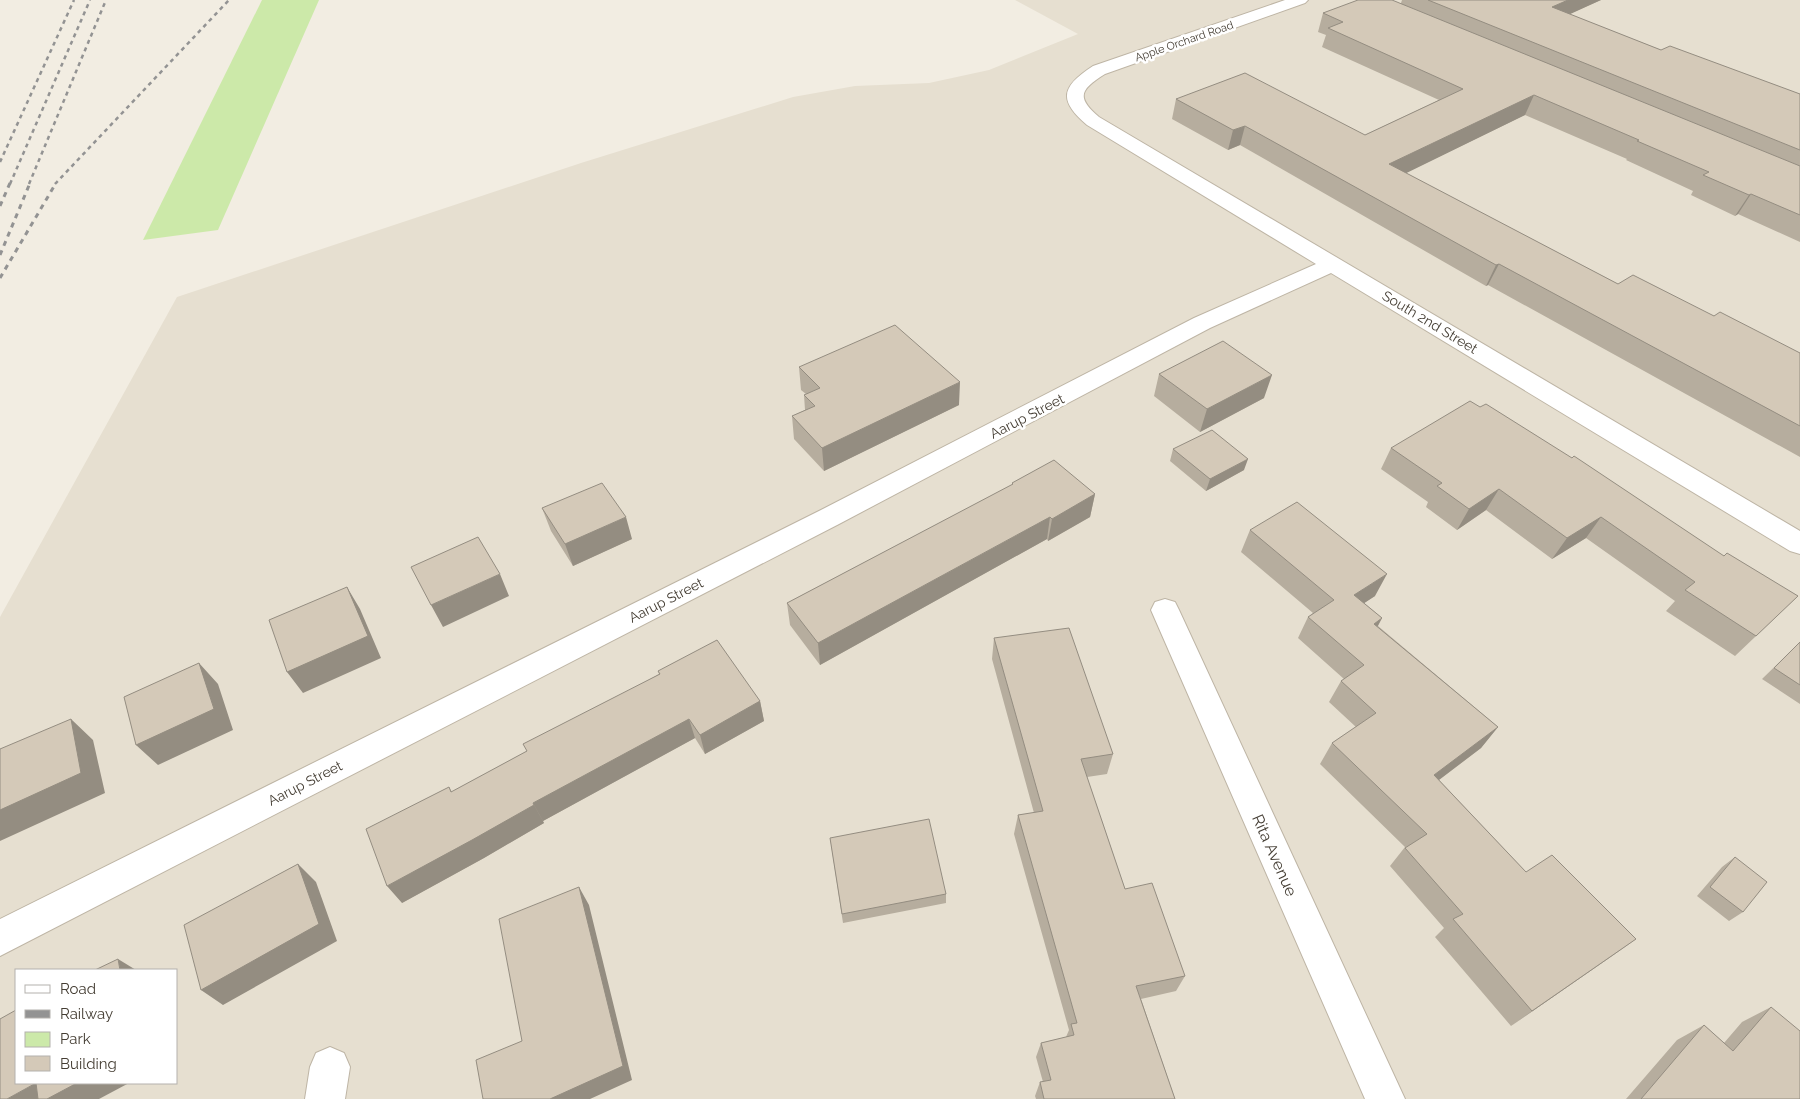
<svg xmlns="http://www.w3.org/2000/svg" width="1800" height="1099" viewBox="0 0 1800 1099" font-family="Raleway,sans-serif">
<rect width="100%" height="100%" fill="#f2ede2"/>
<path fill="#e6dfd0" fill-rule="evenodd" d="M 1015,0 L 1800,0 L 1800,1099 L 0,1099 L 0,617 L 177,297 L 581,163 L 793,97 L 855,86 L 929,83 L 989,70 L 1078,34 ZM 16,970 L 176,970 L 176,1083 L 16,1083 Z"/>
<path fill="#cce9a9" d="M 262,0 L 319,0 L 218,230 L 143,240 Z"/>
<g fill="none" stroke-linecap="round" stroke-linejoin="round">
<defs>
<path id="street" d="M 1285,0 L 1308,0 L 1305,3 L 1105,74 C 1081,89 1075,97 1099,117 L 1800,531 L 1800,554 L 1790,551 L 1331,273 L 1210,328 L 839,524 L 0,956 L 0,919 L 821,510 L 1194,318 L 1316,264 L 1087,125 C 1057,100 1062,86 1093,66 Z
M 1165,599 L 1175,602 L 1179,610 L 1405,1099 L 1365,1099 L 1151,610 L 1155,602 Z
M 330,1047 L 344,1053 L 350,1067 L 345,1099 L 305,1099 L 310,1067 L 316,1053 Z"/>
</defs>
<use href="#street" stroke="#beb5a5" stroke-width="2"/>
<use href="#street" fill="#fff" fill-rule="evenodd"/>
<path stroke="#939393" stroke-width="2.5" stroke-dasharray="4 4" stroke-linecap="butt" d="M 0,162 L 74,0
M 10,184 L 90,0
M 29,184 L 106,0
M 55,184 L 229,0"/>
<path stroke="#939393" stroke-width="3" stroke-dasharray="5 5" stroke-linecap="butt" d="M 0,206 L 10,183
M 0,255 L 30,183
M 0,278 L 56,183"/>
</g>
<path fill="#b6ad9e" d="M 1402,0 L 1601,0 L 1569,14 L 1661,50 L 1800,94 L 1800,242 L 1738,214 L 1735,216 L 1691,195 L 1693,191 L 1626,160 L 1627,159 L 1525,115 L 1405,173 L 1618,284 L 1714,316 L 1800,353 L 1800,457 L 1488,285 L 1486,286 L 1240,145 L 1228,150 L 1172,119 L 1176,99 L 1365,135 L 1439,100 L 1322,47 L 1326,35 L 1318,32 L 1323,13 L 1401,3 Z
M 799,367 L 959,405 L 824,471 L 794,439 L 792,416 L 805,410 L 804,395 L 806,394 L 801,390 Z
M 1159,374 L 1264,398 L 1200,432 L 1154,396 Z
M 1391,448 L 1724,556 L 1798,596 L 1735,656 L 1666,611 L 1675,601 L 1586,538 L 1552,559 L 1486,510 L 1457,530 L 1426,507 L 1428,502 L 1381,469 Z
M 1173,449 L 1244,470 L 1206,491 L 1170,461 Z
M 1012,483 L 1095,494 L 1090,517 L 1048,541 L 1047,539 L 820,665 L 790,625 L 787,603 L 1012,485 Z
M 542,508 L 632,539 L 573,566 L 551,531 Z
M 1250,530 L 1375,596 L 1364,603 L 1382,618 L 1378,626 L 1498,727 L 1481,748 L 1439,780 L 1526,872 L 1636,939 L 1511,1026 L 1435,937 L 1444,928 L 1390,866 L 1405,847 L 1320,764 L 1332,743 L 1356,727 L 1329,702 L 1341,681 L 1344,679 L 1298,638 L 1308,617 L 1313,613 L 1241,552 Z
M 994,638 L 1113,754 L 1107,774 L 1087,777 L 1125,889 L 1185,976 L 1176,991 L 1141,999 L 1175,1099 L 1036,1099 L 1035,1096 L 1040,1082 L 1043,1082 L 1036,1057 L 1041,1043 L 1066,1037 L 1069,1030 L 1014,834 L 1018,815 L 1034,813 L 992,659 Z
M 1800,642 L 1800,704 L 1762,679 Z
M 658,671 L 760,701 L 764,721 L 705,754 L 695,738 L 543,821 L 544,823 L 484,858 L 402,903 L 449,787 L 452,792 L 527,751 L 659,674 Z
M 830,838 L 946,894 L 946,903 L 843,923 Z
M 1735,857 L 1743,912 L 1729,921 L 1697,896 L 1722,867 Z
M 1771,1007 L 1800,1099 L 1626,1099 L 1677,1040 L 1704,1025 L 1724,1043 L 1742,1022 Z"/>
<path fill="#948d81" d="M 1568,0 L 1601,0 L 1544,26 L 1552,7 Z
M 1534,95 L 1525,115 L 1382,185 L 1389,164 Z
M 1245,126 L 1240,145 L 1228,150 L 1233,130 Z
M 1751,194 L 1738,214 L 1735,216 L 1749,195 Z
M 1499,264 L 1488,285 L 1486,286 L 1496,265 Z
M 1272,375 L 1264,398 L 1200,432 L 1207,409 Z
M 960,382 L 959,405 L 824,471 L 822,448 Z
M 1248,459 L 1244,470 L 1206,491 L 1210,479 Z
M 1499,489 L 1486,510 L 1457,530 L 1469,509 Z
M 1095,494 L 1090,517 L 1048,541 L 1052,519 Z
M 626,517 L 632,539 L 573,566 L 565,544 Z
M 1050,517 L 1047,539 L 820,665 L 818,643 Z
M 1601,517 L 1586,538 L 1552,559 L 1567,538 Z
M 500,574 L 509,596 L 443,627 L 431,605 Z
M 1387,574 L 1375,596 L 1343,617 L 1354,595 Z
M 347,587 L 360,609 L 381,658 L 303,693 L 287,672 Z
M 1382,618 L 1370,640 L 1374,624 Z
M 199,663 L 218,684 L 233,730 L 158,765 L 136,745 Z
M 760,701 L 764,721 L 705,754 L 700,735 Z
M 71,719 L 93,740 L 105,793 L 0,841 L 0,810 Z
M 689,719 L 695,738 L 543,821 L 533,803 Z
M 1498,727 L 1481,748 L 1419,795 L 1434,775 Z
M 534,805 L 544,823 L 484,858 L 402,903 L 387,886 Z
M 298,864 L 316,882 L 337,941 L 223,1005 L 201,990 Z
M 579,887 L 589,905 L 632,1080 L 590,1099 L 550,1099 Z
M 1636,939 L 1612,956 L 1511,1026 L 1532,1011 Z
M 118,959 L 136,970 L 120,970 Z
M 36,1083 L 129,1083 L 99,1099 L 7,1099 Z"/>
<path fill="#d4c9b8" stroke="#948d81" d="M 1358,0 L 1392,0 L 1800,166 L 1800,215 L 1751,194 L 1749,195 L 1703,175 L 1709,172 L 1637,141 L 1639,140 L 1534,95 L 1389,164 L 1618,284 L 1633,275 L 1714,316 L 1720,312 L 1800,353 L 1800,426 L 1499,264 L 1496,265 L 1245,126 L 1233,130 L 1176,99 L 1245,73 L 1365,135 L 1463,89 L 1328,28 L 1343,22 L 1323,13 Z
M 1428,0 L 1568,0 L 1552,7 L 1661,50 L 1670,46 L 1800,94 L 1800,150 Z
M 895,325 L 960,382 L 822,448 L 792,416 L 815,406 L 804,395 L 820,388 L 799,367 Z
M 1223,341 L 1272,375 L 1207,409 L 1159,374 Z
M 1470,401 L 1480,407 L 1486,404 L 1572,458 L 1574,456 L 1724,556 L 1727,553 L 1798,596 L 1756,636 L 1685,590 L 1695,582 L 1601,517 L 1567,538 L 1499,489 L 1469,509 L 1437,486 L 1442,483 L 1391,448 Z
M 1212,430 L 1248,459 L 1210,479 L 1173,449 Z
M 1054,460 L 1095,494 L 1052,519 L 1050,517 L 818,643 L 787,603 L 1013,484 L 1012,483 Z
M 602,483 L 626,517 L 565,544 L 542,508 Z
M 1297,502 L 1387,574 L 1354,595 L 1382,618 L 1374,624 L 1498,727 L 1434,775 L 1526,872 L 1552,855 L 1636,939 L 1532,1011 L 1453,919 L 1463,914 L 1405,848 L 1427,834 L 1332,743 L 1376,713 L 1341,681 L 1364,665 L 1308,617 L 1334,600 L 1250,530 Z
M 478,537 L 500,574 L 431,605 L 411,567 Z
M 347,587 L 368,636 L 287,672 L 269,620 Z
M 1069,628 L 1113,754 L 1081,759 L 1125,889 L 1152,883 L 1185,976 L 1136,986 L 1175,1099 L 1044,1099 L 1040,1082 L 1051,1080 L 1041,1043 L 1074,1035 L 1071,1024 L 1077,1023 L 1018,815 L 1043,811 L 994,638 Z
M 717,640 L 760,701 L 700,735 L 689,719 L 533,803 L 534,805 L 472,840 L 387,886 L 366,829 L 449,787 L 451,792 L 527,751 L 523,744 L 660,674 L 658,671 Z
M 1800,642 L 1800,685 L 1774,668 Z
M 199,663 L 214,709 L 136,745 L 124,697 Z
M 71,719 L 81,773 L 0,810 L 0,749 Z
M 929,819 L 946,894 L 842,914 L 830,838 Z
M 1735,857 L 1767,882 L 1743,912 L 1710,887 Z
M 298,864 L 319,924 L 201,990 L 184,925 Z
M 579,887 L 623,1066 L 550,1099 L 483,1099 L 476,1060 L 522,1041 L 499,919 Z
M 118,959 L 120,970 L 95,970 Z
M 1771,1007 L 1800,1031 L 1800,1099 L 1641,1099 L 1704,1025 L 1733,1051 Z
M 16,1010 L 16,1083 L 77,1083 L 47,1099 L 38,1099 L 36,1083 L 7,1099 L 0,1099 L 0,1019 Z"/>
<g text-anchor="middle" stroke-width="5" stroke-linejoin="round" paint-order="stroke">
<g font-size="11" fill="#443d33" stroke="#fff">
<text transform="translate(1184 41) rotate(-19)" y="4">Apple Orchard Road</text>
</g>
<g font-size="14" fill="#443d33" stroke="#fff">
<text transform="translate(1430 322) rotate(31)" y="5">South 2nd Street</text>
<text transform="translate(1027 416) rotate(-27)" y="5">Aarup Street</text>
<text transform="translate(666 600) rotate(-27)" y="5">Aarup Street</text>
<text transform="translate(305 783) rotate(-27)" y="5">Aarup Street</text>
</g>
<g font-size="16" fill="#443d33" stroke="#fff">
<text transform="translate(1275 855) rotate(66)" y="6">Rita Avenue</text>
</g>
</g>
<rect x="15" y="969" width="162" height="115" fill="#ffffff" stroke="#b4b1ad"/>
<rect x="25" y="985" width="25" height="8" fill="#ffffff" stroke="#b4b1ad"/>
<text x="60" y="994" font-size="15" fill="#443d33">Road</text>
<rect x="25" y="1010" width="25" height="8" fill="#939393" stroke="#b4b1ad"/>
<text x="60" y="1019" font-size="15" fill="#443d33">Railway</text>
<rect x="25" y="1032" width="25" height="15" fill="#cce9a9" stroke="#b4b1ad"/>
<text x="60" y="1044" font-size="15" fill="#443d33">Park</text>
<rect x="25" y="1056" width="25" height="15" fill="#d4c9b8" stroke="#b4b1ad"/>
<text x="60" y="1069" font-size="15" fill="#443d33">Building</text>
</svg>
